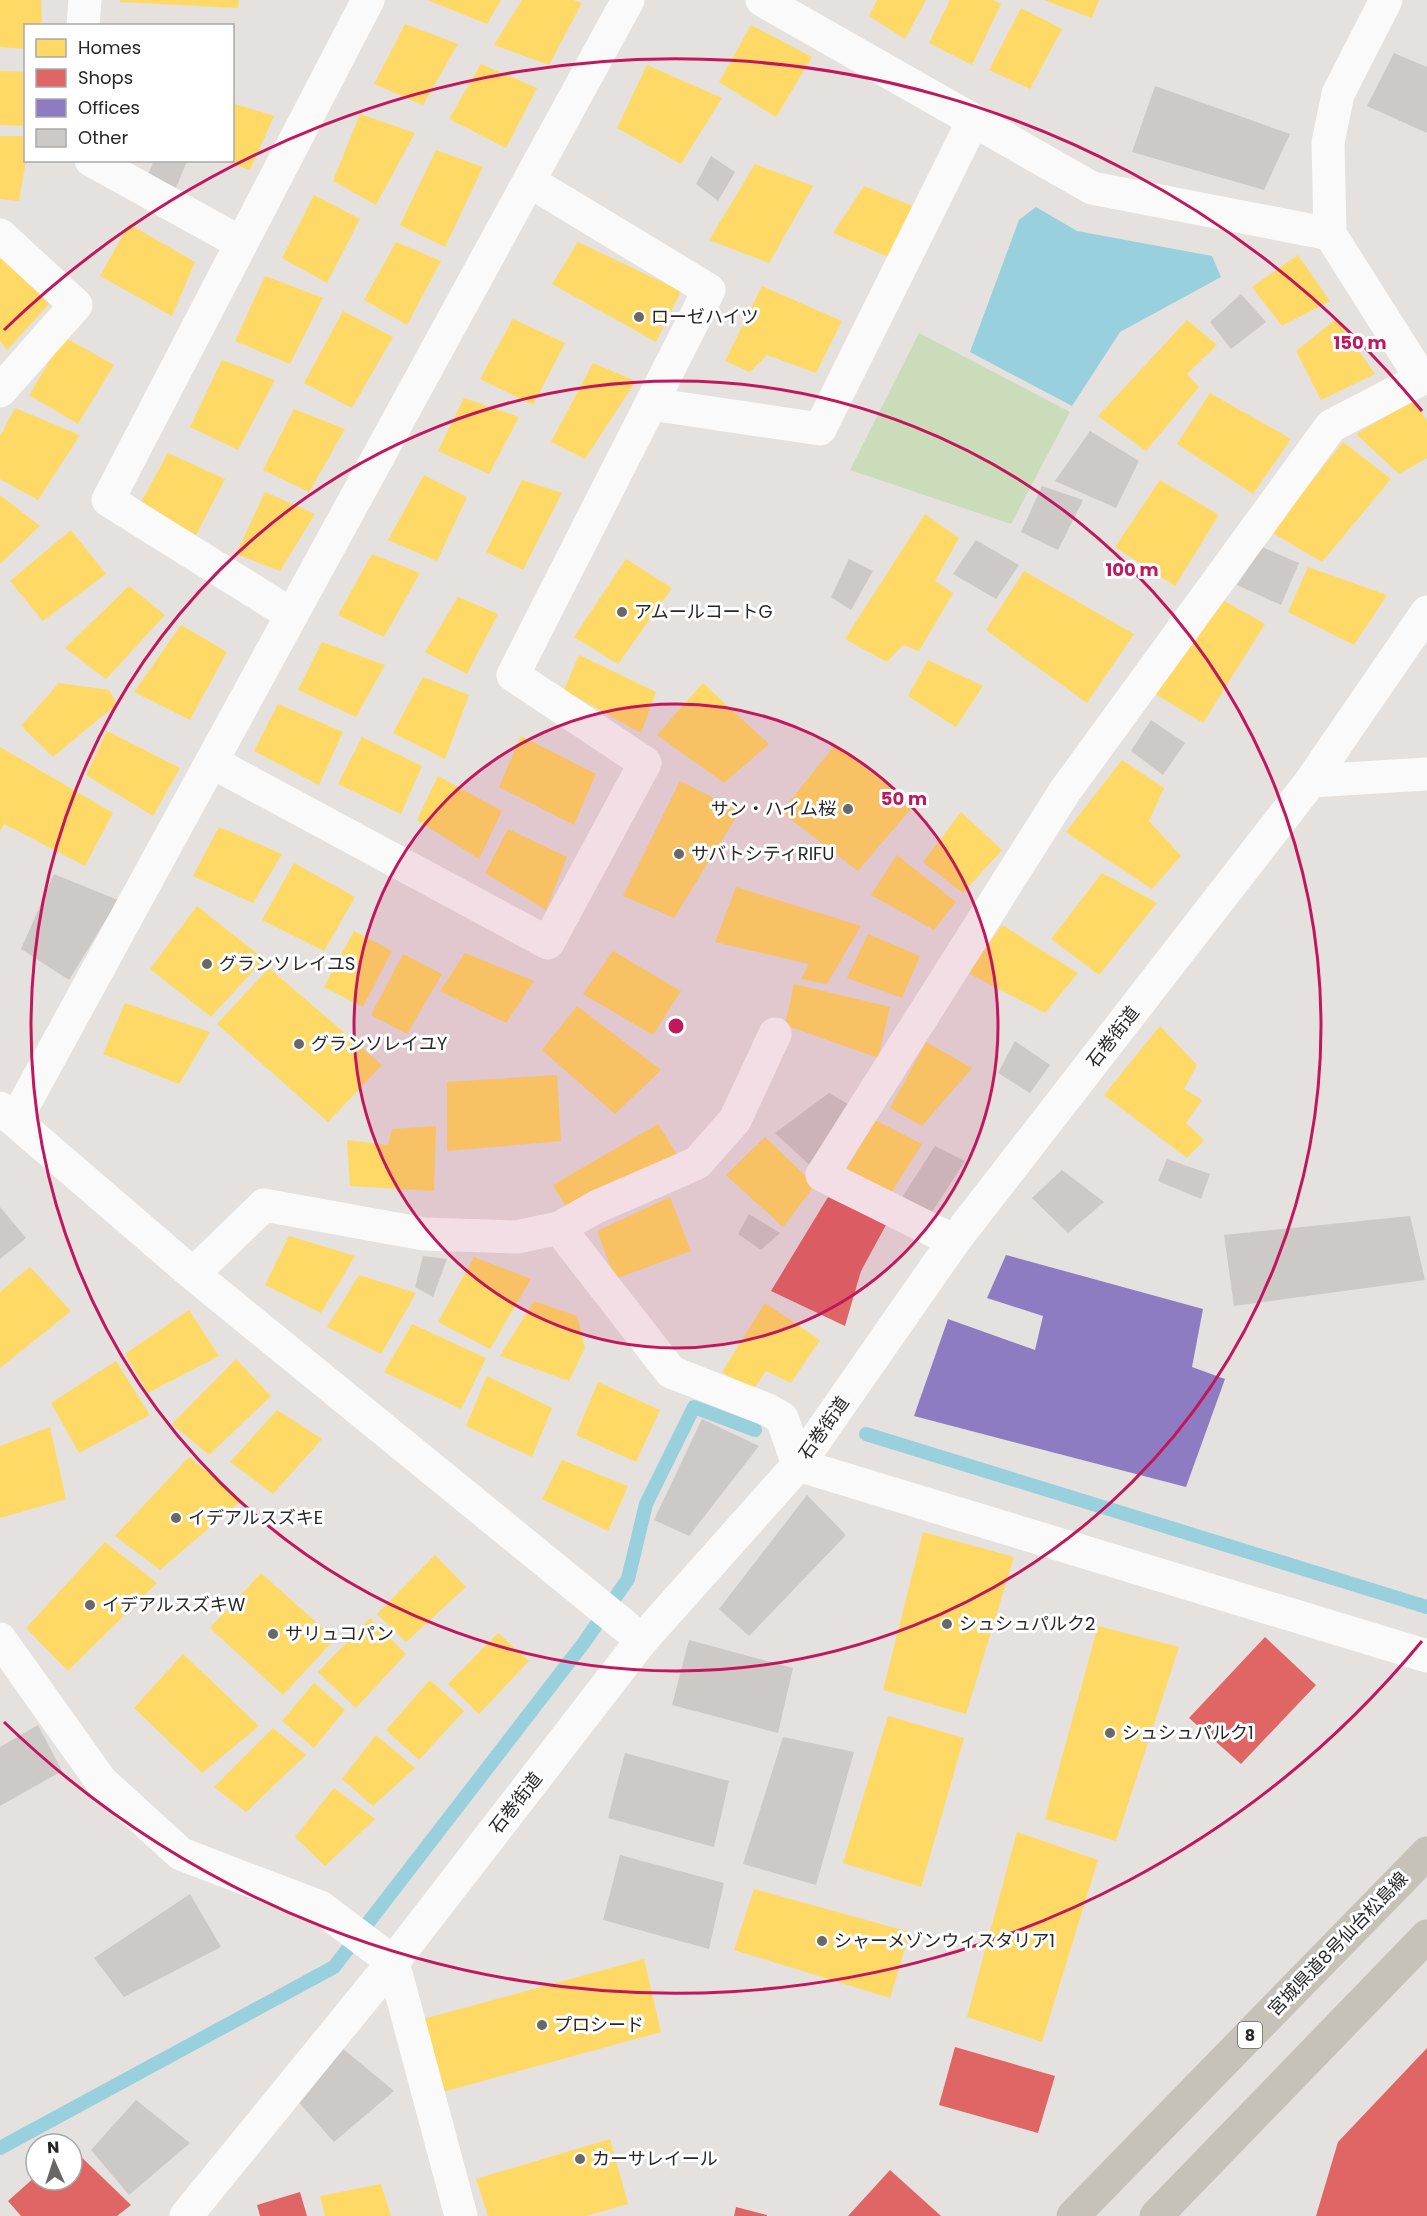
<svg xmlns="http://www.w3.org/2000/svg" width="1427" height="2216" viewBox="0 0 1427 2216" font-family="Poppins,'Noto Sans JP',sans-serif">
<rect width="100%" height="100%" fill="#e4e1de"/>
<path fill="#cadcba" d="M 919,333 L 1070,412 L 1011,524 L 850,470 Z"/>
<path fill="#99d0de" d="M 1036,207 L 1077,231 L 1212,256 L 1221,277 L 1120,332 L 1072,406 L 970,352 L 1019,220 Z"/>
<path fill="#ffd966" d="M 0,0 L 41,0 L 42,26 L 26,26 L 26,49 L 0,47 Z
M 120,0 L 239,0 L 238,8 L 120,2 Z
M 427,0 L 501,0 L 487,24 Z
M 522,0 L 573,0 L 582,3 L 549,65 L 494,45 Z
M 877,0 L 926,0 L 905,39 L 869,16 Z
M 950,0 L 993,0 L 1001,4 L 972,65 L 929,43 Z
M 1044,0 L 1099,0 L 1092,18 Z
M 1021,8 L 1062,29 L 1030,89 L 989,70 Z
M 405,24 L 458,44 L 423,105 L 374,84 Z
M 751,25 L 812,57 L 776,117 L 719,82 Z
M 481,64 L 537,88 L 506,148 L 449,119 Z
M 647,65 L 722,98 L 681,164 L 617,128 Z
M 0,71 L 26,72 L 26,126 L 0,125 Z
M 232,103 L 274,116 L 250,170 L 224,161 L 232,160 Z
M 360,114 L 415,133 L 376,205 L 333,181 Z
M 0,136 L 26,136 L 26,160 L 19,201 L 0,199 Z
M 436,150 L 483,167 L 445,247 L 400,225 Z
M 755,164 L 813,186 L 769,263 L 709,240 Z
M 864,186 L 915,207 L 893,259 L 833,233 Z
M 314,195 L 360,219 L 327,283 L 282,258 Z
M 129,224 L 195,262 L 172,316 L 100,276 Z
M 396,242 L 441,261 L 407,325 L 364,300 Z
M 578,242 L 681,291 L 656,342 L 552,284 Z
M 0,253 L 49,304 L 7,350 L 0,341 Z
M 1298,255 L 1330,301 L 1282,326 L 1252,287 Z
M 265,276 L 323,298 L 290,364 L 235,341 Z
M 762,286 L 842,321 L 816,373 L 767,355 L 750,372 L 725,361 Z
M 343,311 L 393,337 L 352,408 L 304,383 Z
M 513,319 L 565,343 L 533,405 L 480,379 Z
M 1336,319 L 1375,374 L 1321,400 L 1296,351 Z
M 1187,320 L 1217,345 L 1187,374 L 1199,387 L 1146,451 L 1098,416 Z
M 64,337 L 114,365 L 78,424 L 29,395 Z
M 222,360 L 275,380 L 238,450 L 190,427 Z
M 593,363 L 636,381 L 585,459 L 551,442 Z
M 1210,393 L 1291,439 L 1253,494 L 1177,444 Z
M 464,398 L 519,417 L 489,474 L 438,451 Z
M 1414,400 L 1427,421 L 1427,458 L 1399,474 L 1356,434 Z
M 15,408 L 80,435 L 38,500 L 0,479 L 0,436 Z
M 294,409 L 345,429 L 309,492 L 263,470 Z
M 1343,442 L 1391,479 L 1322,562 L 1271,532 Z
M 168,453 L 225,479 L 196,535 L 140,504 Z
M 424,475 L 467,497 L 437,561 L 388,540 Z
M 522,480 L 562,493 L 523,570 L 486,552 Z
M 1160,480 L 1219,515 L 1175,586 L 1115,547 Z
M 265,492 L 315,514 L 280,571 L 236,554 Z
M 0,495 L 40,526 L 0,564 Z
M 925,514 L 959,538 L 935,581 L 953,593 L 919,651 L 903,645 L 887,662 L 845,639 Z
M 71,530 L 106,574 L 43,621 L 10,581 Z
M 372,554 L 420,573 L 384,637 L 338,615 Z
M 626,559 L 672,588 L 618,664 L 574,637 Z
M 1308,567 L 1387,595 L 1354,645 L 1288,612 Z
M 1024,571 L 1134,634 L 1087,703 L 986,630 Z
M 129,586 L 165,615 L 106,679 L 65,648 Z
M 458,597 L 498,614 L 467,674 L 425,652 Z
M 1221,599 L 1265,624 L 1203,723 L 1155,694 Z
M 181,625 L 227,652 L 190,720 L 134,692 Z
M 322,642 L 385,665 L 356,717 L 298,690 Z
M 579,655 L 656,692 L 641,733 L 564,690 Z
M 928,660 L 983,686 L 956,727 L 908,696 Z
M 423,677 L 469,695 L 445,759 L 393,733 Z
M 59,683 L 109,690 L 117,704 L 53,757 L 21,726 Z
M 703,683 L 769,744 L 724,783 L 657,735 Z
M 278,704 L 343,732 L 319,785 L 254,751 Z
M 107,731 L 180,768 L 153,816 L 86,775 Z
M 521,736 L 596,774 L 574,825 L 499,787 Z
M 362,737 L 422,766 L 401,814 L 338,784 Z
M 835,745 L 914,805 L 858,871 L 781,812 Z
M 0,747 L 113,813 L 85,866 L 4,824 L 0,832 Z
M 1122,760 L 1164,788 L 1149,821 L 1181,856 L 1152,889 L 1066,832 Z
M 438,776 L 502,811 L 479,859 L 417,820 Z
M 680,781 L 740,811 L 674,918 L 623,896 Z
M 961,812 L 1002,850 L 963,893 L 923,862 Z
M 219,827 L 282,854 L 253,903 L 193,876 Z
M 508,829 L 567,857 L 546,910 L 485,873 Z
M 897,855 L 956,902 L 934,930 L 871,895 Z
M 294,863 L 355,897 L 324,951 L 262,920 Z
M 1102,873 L 1157,903 L 1099,975 L 1051,939 Z
M 736,887 L 861,926 L 827,984 L 801,979 L 809,964 L 715,942 Z
M 197,906 L 264,959 L 211,1017 L 150,969 Z
M 1002,925 L 1078,973 L 1045,1013 L 968,973 Z
M 354,931 L 392,951 L 363,1007 L 324,987 Z
M 868,934 L 920,956 L 902,998 L 847,978 Z
M 613,951 L 681,991 L 653,1035 L 583,994 Z
M 465,953 L 534,981 L 506,1023 L 440,991 Z
M 403,954 L 442,974 L 407,1034 L 371,1015 Z
M 269,968 L 382,1065 L 328,1122 L 217,1024 Z
M 794,984 L 890,1007 L 878,1058 L 785,1025 Z
M 125,1003 L 210,1032 L 179,1084 L 103,1054 Z
M 577,1006 L 661,1070 L 615,1114 L 542,1050 Z
M 1160,1026 L 1197,1065 L 1184,1089 L 1202,1100 L 1186,1123 L 1204,1140 L 1187,1158 L 1104,1095 Z
M 926,1042 L 972,1068 L 922,1126 L 890,1108 Z
M 557,1075 L 561,1141 L 447,1151 L 447,1082 Z
M 875,1120 L 922,1144 L 888,1198 L 843,1175 Z
M 658,1124 L 678,1156 L 569,1212 L 553,1185 Z
M 436,1126 L 434,1191 L 350,1186 L 347,1140 L 388,1145 L 392,1129 Z
M 765,1137 L 815,1185 L 783,1227 L 726,1175 Z
M 670,1197 L 691,1251 L 615,1279 L 597,1231 Z
M 289,1236 L 355,1256 L 321,1313 L 265,1285 Z
M 474,1257 L 531,1279 L 490,1349 L 438,1322 Z
M 30,1267 L 71,1311 L 0,1368 L 0,1292 Z
M 359,1275 L 416,1293 L 381,1354 L 327,1327 Z
M 534,1301 L 577,1316 L 585,1348 L 569,1381 L 500,1356 Z
M 765,1303 L 820,1340 L 791,1383 L 766,1371 L 753,1390 L 722,1372 Z
M 189,1310 L 219,1356 L 148,1393 L 125,1354 Z
M 412,1324 L 486,1358 L 461,1409 L 384,1372 Z
M 236,1359 L 271,1396 L 209,1455 L 172,1424 Z
M 116,1361 L 150,1415 L 79,1453 L 51,1403 Z
M 487,1376 L 552,1408 L 532,1457 L 466,1426 Z
M 598,1382 L 660,1410 L 636,1462 L 576,1435 Z
M 277,1410 L 322,1439 L 273,1494 L 230,1462 Z
M 50,1427 L 66,1499 L 0,1518 L 0,1446 Z
M 189,1457 L 242,1500 L 160,1570 L 115,1536 Z
M 562,1460 L 628,1486 L 608,1531 L 542,1499 Z
M 923,1532 L 1014,1557 L 966,1714 L 883,1690 Z
M 105,1542 L 157,1583 L 68,1671 L 26,1628 Z
M 435,1555 L 466,1587 L 406,1642 L 377,1614 Z
M 261,1573 L 335,1639 L 283,1695 L 210,1628 Z
M 370,1618 L 406,1654 L 356,1708 L 318,1672 Z
M 1098,1626 L 1179,1647 L 1116,1841 L 1045,1819 Z
M 498,1633 L 529,1661 L 479,1714 L 448,1684 Z
M 183,1654 L 259,1726 L 202,1773 L 134,1708 Z
M 430,1680 L 464,1711 L 419,1760 L 386,1730 Z
M 314,1683 L 345,1710 L 314,1748 L 282,1721 Z
M 888,1716 L 964,1738 L 921,1887 L 843,1863 Z
M 273,1728 L 306,1755 L 246,1812 L 214,1787 Z
M 376,1735 L 415,1768 L 373,1806 L 342,1779 Z
M 334,1788 L 375,1819 L 325,1866 L 295,1837 Z
M 1017,1832 L 1098,1860 L 1042,2042 L 967,2017 Z
M 754,1889 L 910,1932 L 890,1998 L 734,1950 Z
M 644,1959 L 661,2032 L 443,2092 L 423,2019 Z
M 610,2139 L 628,2204 L 586,2216 L 488,2216 L 476,2179 Z
M 381,2184 L 391,2216 L 325,2216 L 320,2196 Z"/>
<path fill="#e06666" d="M 828,1197 L 886,1225 L 861,1271 L 845,1326 L 771,1291 Z
M 1265,1637 L 1316,1685 L 1241,1764 L 1189,1718 Z
M 955,2047 L 1055,2076 L 1038,2133 L 939,2105 Z
M 1427,2048 L 1427,2216 L 1316,2216 L 1338,2142 Z
M 72,2148 L 131,2205 L 117,2216 L 21,2216 L 8,2201 L 36,2176 L 36,2180 L 72,2180 Z
M 890,2170 L 941,2216 L 848,2216 Z
M 300,2192 L 307,2216 L 260,2216 L 257,2205 Z
M 736,2207 L 767,2215 L 767,2216 L 734,2216 Z"/>
<path fill="#8e7cc3" d="M 1006,1255 L 1203,1309 L 1192,1367 L 1225,1379 L 1186,1487 L 914,1416 L 948,1319 L 1035,1350 L 1043,1316 L 987,1298 Z"/>
<g fill="none" stroke-linecap="round" stroke-linejoin="round">
<path stroke="#99d0de" stroke-width="14" d="M 866,1434 L 1427,1607
M 0,2148 L 334,1967 L 583,1644 L 628,1579 L 646,1504 L 694,1407 L 755,1430"/>
</g>
<path fill="#ccc9c7" d="M 1394,53 L 1427,67 L 1427,133 L 1367,106 Z
M 1155,86 L 1290,134 L 1264,190 L 1132,152 Z
M 711,156 L 735,172 L 718,201 L 696,184 Z
M 154,160 L 187,161 L 176,188 L 148,175 Z
M 1241,294 L 1266,322 L 1231,349 L 1210,322 Z
M 1090,431 L 1139,461 L 1116,508 L 1055,481 Z
M 1042,486 L 1083,500 L 1058,550 L 1021,532 Z
M 976,540 L 1019,565 L 996,599 L 953,574 Z
M 1262,547 L 1299,563 L 1281,605 L 1237,585 Z
M 849,559 L 873,571 L 851,610 L 831,597 Z
M 1151,720 L 1185,743 L 1163,775 L 1131,751 Z
M 54,874 L 118,900 L 69,980 L 21,949 Z
M 1015,1041 L 1050,1065 L 1030,1093 L 998,1073 Z
M 829,1093 L 853,1107 L 815,1170 L 775,1133 Z
M 935,1146 L 965,1161 L 927,1220 L 899,1202 Z
M 1167,1159 L 1210,1174 L 1201,1199 L 1158,1181 Z
M 1062,1170 L 1104,1202 L 1068,1233 L 1032,1198 Z
M 0,1207 L 26,1238 L 0,1259 Z
M 749,1214 L 780,1233 L 761,1250 L 738,1234 Z
M 1410,1216 L 1425,1280 L 1234,1306 L 1224,1235 Z
M 423,1256 L 447,1259 L 433,1297 L 415,1287 Z
M 702,1419 L 759,1446 L 689,1536 L 654,1520 Z
M 807,1495 L 846,1535 L 749,1636 L 719,1609 Z
M 689,1640 L 793,1668 L 778,1733 L 672,1705 Z
M 38,1725 L 62,1771 L 0,1806 L 0,1747 Z
M 783,1737 L 854,1752 L 816,1885 L 743,1864 Z
M 625,1753 L 729,1781 L 714,1847 L 608,1818 Z
M 620,1855 L 724,1883 L 709,1949 L 603,1920 Z
M 190,1894 L 221,1947 L 124,1997 L 94,1958 Z
M 341,2047 L 394,2091 L 334,2142 L 295,2098 Z
M 136,2100 L 190,2143 L 129,2195 L 91,2150 Z"/>
<g fill="none" stroke-linecap="round" stroke-linejoin="round">
<path stroke="#fbfafa" stroke-width="33" d="M 762,0 L 1092,188 L 1330,234
M 1386,0 L 1338,94 L 1328,142 L 1330,234 L 1421,378
M 83,26 L 85,0
M 91,160 L 241,243
M 0,235 L 76,305 L 0,391
M 651,404 L 820,429 L 973,121
M 292,615 L 108,500 L 368,0
M 212,762 L 548,943 L 645,763 L 513,675 L 709,290 L 529,181
M 1311,781 L 1427,774
M 0,1108 L 193,1274 L 642,1640
M 15,1121 L 628,0
M 559,1228 L 671,1372 L 768,1410 L 782,1418 L 798,1465 L 1427,1656
M 954,1241 L 822,1175 L 1065,791 L 1331,426 L 1427,376
M 193,1274 L 264,1205 L 424,1234 L 517,1237 L 559,1228 L 596,1207 L 697,1163 L 735,1120 L 775,1034
M 0,1639 L 101,1781 L 181,1854 L 320,1907 L 393,1962 L 461,2216
M 186,2216 L 393,1962 L 642,1640 L 798,1465 L 954,1241 L 1311,781 L 1427,612"/>
<path stroke="#c6c2b9" stroke-width="33" d="M 1073,2216 L 1427,1853
M 1156,2216 L 1427,1936"/>
</g>
<circle cx="676" cy="1026" r="322" fill="#c2185b" fill-opacity=".12"/>
<g fill="none" stroke="#c2185b" stroke-width="3">
<circle cx="676" cy="1026" r="322"/>
<circle cx="676" cy="1026" r="645"/>
<path d="M1422 1641A967 967 0 0 1 4 1722M4 330A967 967 0 0 1 1422 411"/>
</g>
<g fill="#696867" stroke="#fff" stroke-width="2">
<circle cx="639" cy="317" r="6"/>
<circle cx="622" cy="612" r="6"/>
<circle cx="848" cy="809" r="6"/>
<circle cx="679" cy="854" r="6"/>
<circle cx="207" cy="964" r="6"/>
<circle cx="299" cy="1044" r="6"/>
<circle cx="176" cy="1518" r="6"/>
<circle cx="90" cy="1605" r="6"/>
<circle cx="947" cy="1624" r="6"/>
<circle cx="273" cy="1634" r="6"/>
<circle cx="1110" cy="1733" r="6"/>
<circle cx="822" cy="1941" r="6"/>
<circle cx="542" cy="2025" r="6"/>
<circle cx="580" cy="2159" r="6"/>
</g>
<g text-anchor="middle" stroke-width="6" stroke-linejoin="round" paint-order="stroke">
<rect fill="#fff" stroke="#686868" stroke-width="1.5" x="1238" y="2022" width="24" height="26" rx="4.5"/>
<g font-size="16" font-weight="bold" fill="#272727">
<text x="1250" y="2041">8</text>
</g>
<g font-size="18" fill="#272727" stroke="#fff" text-anchor="start">
<text x="651" y="323">ローゼハイツ</text>
<text x="634" y="618">アムールコートG</text>
<text x="836" y="815" text-anchor="end">サン・ハイム桜</text>
<text x="691" y="860">サバトシティRIFU</text>
<text x="219" y="970">グランソレイユS</text>
<text x="311" y="1050">グランソレイユY</text>
<text x="188" y="1524">イデアルスズキE</text>
<text x="102" y="1611">イデアルスズキW</text>
<text x="959" y="1630">シュシュパルク2</text>
<text x="285" y="1640">サリュコパン</text>
<text x="1122" y="1739">シュシュパルク1</text>
<text x="834" y="1947">シャーメゾンウィスタリア1</text>
<text x="554" y="2031">プロシード</text>
<text x="592" y="2165">カーサレイール</text>
</g>
<g font-size="18" fill="#272727" stroke="#fff">
<text transform="translate(1113 1037) rotate(-52)" y="6">石巻街道</text>
<text transform="translate(824 1428) rotate(-55)" y="6">石巻街道</text>
<text transform="translate(516 1803) rotate(-52)" y="6">石巻街道</text>
<text transform="translate(1338 1944) rotate(-46)" y="6">宮城県道8号仙台松島線</text>
</g>
</g>
<circle cx="676" cy="1026" r="9" fill="#c2185b" stroke="#fff" stroke-width="3"/>
<g font-size="18" text-anchor="middle" font-weight="bold" fill="#c2185b" stroke="#fff" stroke-width="6" stroke-linejoin="round" paint-order="stroke">
<text x="1360" y="349">150 m</text>
<text x="1132" y="576">100 m</text>
<text x="904" y="805">50 m</text>
</g>
<rect x="24" y="24" width="210" height="138" fill="#ffffff" stroke="#a9a9a9" stroke-width="1.5"/>
<rect x="36" y="39" width="30" height="18" fill="#ffd966" stroke="#a9a9a9" stroke-width="1.5"/>
<text x="78" y="54" font-size="18" fill="#272727">Homes</text>
<rect x="36" y="69" width="30" height="18" fill="#e06666" stroke="#a9a9a9" stroke-width="1.5"/>
<text x="78" y="84" font-size="18" fill="#272727">Shops</text>
<rect x="36" y="99" width="30" height="18" fill="#8e7cc3" stroke="#a9a9a9" stroke-width="1.5"/>
<text x="78" y="114" font-size="18" fill="#272727">Offices</text>
<rect x="36" y="129" width="30" height="18" fill="#ccc9c7" stroke="#a9a9a9" stroke-width="1.5"/>
<text x="78" y="144" font-size="18" fill="#272727">Other</text>
<g transform="translate(54 2162) rotate(357)"><circle r="28" fill="#ffffff" stroke="#a9a9a9" stroke-width="1.5"/>
<path d="M0-4.5L10 22L0 15L-10 22Z" fill="#696867"/>
<text y="-9" font-size="16" font-weight="bold" text-anchor="middle" fill="#272727">N</text>
</g>
</svg>
